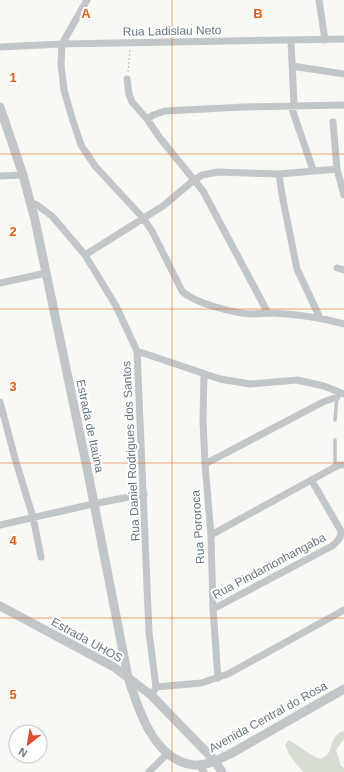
<svg xmlns="http://www.w3.org/2000/svg" width="344" height="772" viewBox="0 0 344 772" font-family="Arial,sans-serif">
<rect width="100%" height="100%" fill="#f8f8f5"/>
<path fill="#d8ddd4" d="M 344,731 L 344,739 L 336,750 L 341,766 L 344,768 L 344,772 L 303,772 L 290,756 L 285,745 L 289,740 C 300,746 308,755 321,759 C 332,753 329,750 333,740 C 334,737 338,734 340,732 Z"/>
<g fill="none" stroke-linecap="round" stroke-linejoin="round">
<path stroke="#b9bdc0" stroke-width="1" stroke-dasharray="2 2" stroke-linecap="butt" d="M 128,72 L 130,50"/>
<path stroke="#c1c6c9" stroke-width="3.5" d="M 335,420 L 337,397
M 335,440 L 335,466"/>
<path stroke="#c1c6c9" stroke-width="7" d="M 87,0 L 62,44 L 61,64 L 64,90 L 72,118 L 81,145 L 95,166 L 143,218 L 152,231 L 182,291 C 194,303 236,314 253,314 C 259,314 264,313 269,313 C 294,314 320,317 344,324
M 319,0 L 325,40
M 291,41 L 294,105
M 0,47 L 62,44 L 344,39
M 292,66 L 344,74
M 127,79 L 129,94 L 132,102 L 147,119 L 160,138 L 203,191 L 268,313
M 291,106 L 313,170
M 147,119 L 153,115 L 165,111 L 244,107 L 344,105
M 333,122 L 337,169 L 344,195
M 279,174 L 282,195 L 297,269 L 320,318
M 0,176 L 23,175
M 30,202 L 37,205 L 52,216 L 85,255 L 116,306 L 137,351 L 149,632 L 156,687
M 85,255 L 163,206 L 194,180 L 202,175 L 218,172 L 279,174 L 337,169
M 337,268 L 344,270
M 0,283 L 46,273
M 137,351 L 220,379 L 250,384 L 297,380 L 324,386 L 344,394
M 204,375 L 203,421 L 205,464 L 211,535 L 213,609 L 218,678
M 0,402 L 16,462 L 33,517 L 41,557
M 205,464 L 323,402 L 337,397
M 0,525 L 93,504 L 144,494
M 211,535 L 335,467 L 339,465 L 344,465
M 213,609 L 332,546 C 338,541 341,538 341,531 L 312,481
M 154,691 L 156,687 L 201,683 L 228,674 L 344,610
M 199,765 L 204,772
M 149,772 L 167,754"/>
<path stroke="#c1c6c9" stroke-width="9" d="M 0,107 L 23,175 L 35,220 L 88,473 L 128,677 C 138,709 154,761 194,765 C 207,766 220,759 232,753 L 344,689
M 0,606 L 114,667 L 151,695 L 215,761 L 222,772"/>
</g>
<path fill="none" stroke="#e8590c" stroke-width="1" stroke-opacity="0.55" d="M 172,0 L 172,772M 0,154 L 344,154M 0,309 L 344,309M 0,463 L 344,463M 0,618 L 344,618"/>
<g text-anchor="middle" stroke-width="4" stroke-linejoin="round" paint-order="stroke">
<g font-size="12" fill="#637580" stroke="#fff">
<text transform="translate(172 31) rotate(-1)" y="4">Rua Ladislau Neto</text>
<text transform="translate(90 426) rotate(78)" y="4">Estrada de Itaúna</text>
<text transform="translate(131 451) rotate(-93)" y="4">Rua Daniel Rodrigues dos Santos</text>
<text transform="translate(198 527) rotate(-94)" y="4">Rua Pororoca</text>
<text transform="translate(269 566) rotate(-28)" y="4">Rua Pindamonhangaba</text>
<text transform="translate(87 640) rotate(29)" y="4">Estrada UHOS</text>
<text transform="translate(268 717) rotate(-29)" y="4">Avenida Central do Rosa</text>
</g>
</g>
<g font-size="13" text-anchor="middle" font-weight="bold" fill="#e8590c" stroke="#fff" stroke-width="4" stroke-linejoin="round" paint-order="stroke">
<text x="86" y="18">A</text>
<text x="258" y="18">B</text>
<text x="13" y="82">1</text>
<text x="13" y="236">2</text>
<text x="13" y="391">3</text>
<text x="13" y="545">4</text>
<text x="13" y="699">5</text>
</g>
<g transform="translate(28 744) rotate(211)"><circle r="19" fill="#ffffff" stroke="#c1c8cc"/>
<path d="M0-3L7 15L0 10L-7 15Z" fill="#e14d2c"/>
<text y="-6" font-size="11" font-weight="bold" text-anchor="middle" fill="#637580">N</text>
</g>
</svg>
